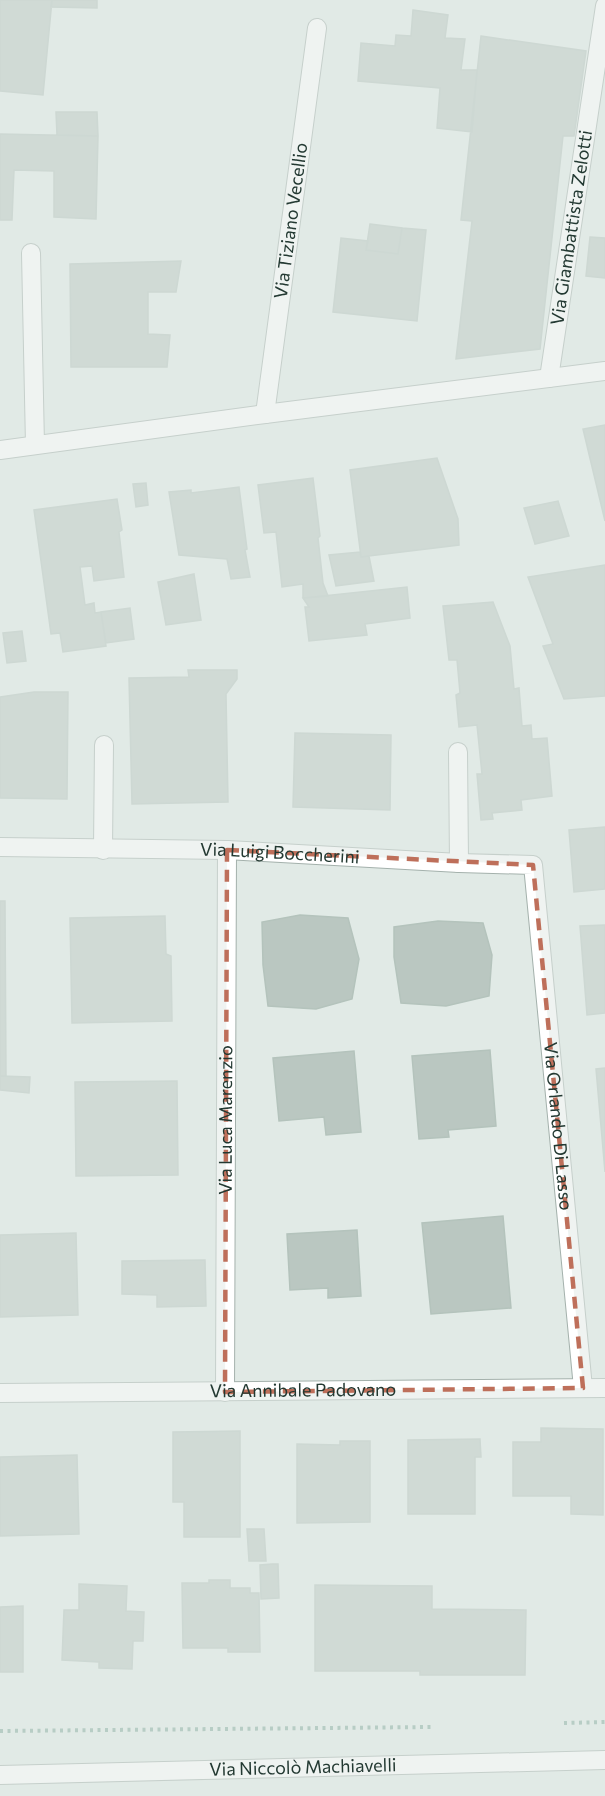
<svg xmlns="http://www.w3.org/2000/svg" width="605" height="1796" viewBox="0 0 605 1796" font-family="Commissioner,sans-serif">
<rect width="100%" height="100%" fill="#e1eae6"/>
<path fill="#bac7c1" stroke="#b4c3bc" stroke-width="1.5" d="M 0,0 L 52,0 L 43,95 L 0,91 Z
M 52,0 L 97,0 L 97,8 L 51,7 Z
M 413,10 L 448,15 L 445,38 L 465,39 L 461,70 L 477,70 L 472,132 L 437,128 L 440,88 L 358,81 L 361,43 L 395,46 L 396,35 L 411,36 Z
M 481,36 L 586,51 L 574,136 L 563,136 L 540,349 L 456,359 L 472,221 L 461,220 Z
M 56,112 L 97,112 L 98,136 L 57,135 Z
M 0,134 L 98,136 L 96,219 L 54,217 L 54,171 L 14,170 L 12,220 L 0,220 Z
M 370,224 L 402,228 L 398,254 L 366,250 Z
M 402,228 L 426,230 L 417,321 L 333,312 L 341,238 L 368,241 L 366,250 L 398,254 Z
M 590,237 L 605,238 L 605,278 L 586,276 Z
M 181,261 L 176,292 L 148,292 L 148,334 L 170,335 L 167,367 L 71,367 L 70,264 Z
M 605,425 L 605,521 L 583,429 Z
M 437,458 L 458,519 L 459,545 L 361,557 L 350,470 Z
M 313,478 L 320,536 L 318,538 L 323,583 L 328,596 L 303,598 L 303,584 L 282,587 L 276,532 L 264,533 L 258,485 Z
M 146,483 L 148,505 L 136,507 L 133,484 Z
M 239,487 L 247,549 L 245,550 L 250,577 L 231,579 L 227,559 L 179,555 L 169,492 L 191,490 L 191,493 Z
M 117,499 L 122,530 L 119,532 L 124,577 L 94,581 L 92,566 L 80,567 L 85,605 L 94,603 L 95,613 L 101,612 L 106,646 L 63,652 L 60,633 L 51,634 L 34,510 Z
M 558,501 L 569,536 L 535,544 L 524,508 Z
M 360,552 L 361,557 L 369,556 L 374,581 L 336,586 L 329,555 Z
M 605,565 L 605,696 L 564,699 L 543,646 L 553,644 L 528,577 Z
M 194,574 L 201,620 L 166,625 L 158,582 Z
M 407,587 L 410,618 L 365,624 L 367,635 L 309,641 L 305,607 L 309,607 L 303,598 Z
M 493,602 L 510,646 L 514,689 L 519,688 L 522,726 L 531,725 L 532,739 L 547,738 L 552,796 L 521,800 L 522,810 L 492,813 L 493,819 L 481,820 L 477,774 L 482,774 L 477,725 L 459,727 L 456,695 L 460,693 L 457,660 L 449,660 L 443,606 Z
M 130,608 L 134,639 L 106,643 L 101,612 Z
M 22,631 L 26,661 L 7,663 L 3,633 Z
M 188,670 L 237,670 L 237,679 L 226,694 L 228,802 L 132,804 L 129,678 L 189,677 Z
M 34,692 L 68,692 L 67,799 L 0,798 L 0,697 Z
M 295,733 L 391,735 L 390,810 L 293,807 Z
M 605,827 L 605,889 L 574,892 L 569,830 Z
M 0,901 L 5,901 L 6,1076 L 0,1076 Z
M 300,915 L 348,918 L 359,959 L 352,999 L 316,1009 L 268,1006 L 263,965 L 262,922 Z
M 165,916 L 166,954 L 171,956 L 172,1021 L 72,1023 L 70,918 Z
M 438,921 L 483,923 L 492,955 L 489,996 L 446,1006 L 401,1003 L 394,957 L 394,927 Z
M 605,925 L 605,1013 L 587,1015 L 580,926 Z
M 490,1050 L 496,1126 L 448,1130 L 449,1137 L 419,1139 L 412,1056 Z
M 354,1051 L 361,1132 L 326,1135 L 324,1117 L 279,1121 L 273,1058 Z
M 605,1068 L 605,1172 L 596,1069 Z
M 0,1076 L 30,1077 L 29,1093 L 0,1090 Z
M 177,1081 L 178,1175 L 76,1176 L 75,1082 Z
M 503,1216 L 511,1308 L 431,1314 L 422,1223 Z
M 357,1230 L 361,1296 L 328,1298 L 328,1288 L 290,1290 L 287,1234 Z
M 76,1233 L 78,1315 L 0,1317 L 0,1235 Z
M 205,1260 L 206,1306 L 157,1307 L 157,1295 L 122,1294 L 122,1261 Z
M 541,1428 L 603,1429 L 603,1515 L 571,1514 L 571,1496 L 513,1496 L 513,1442 L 541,1442 Z
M 240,1431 L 240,1537 L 184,1537 L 184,1502 L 173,1502 L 173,1432 Z
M 480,1439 L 481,1457 L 475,1457 L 475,1514 L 408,1514 L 408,1440 Z
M 340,1441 L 370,1441 L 370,1522 L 297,1523 L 297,1444 L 340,1445 Z
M 77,1455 L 79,1534 L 0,1536 L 0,1457 Z
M 247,1529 L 264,1529 L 266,1561 L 249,1561 Z
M 272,1564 L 278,1564 L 279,1598 L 261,1599 L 260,1565 Z
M 209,1580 L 230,1580 L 230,1588 L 250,1588 L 250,1593 L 259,1593 L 260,1652 L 228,1652 L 228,1648 L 183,1648 L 182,1583 L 209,1583 Z
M 79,1584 L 127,1586 L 126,1611 L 144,1612 L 143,1641 L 133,1641 L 132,1669 L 99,1668 L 99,1662 L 62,1660 L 64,1610 L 79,1610 Z
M 315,1585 L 432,1586 L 432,1609 L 526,1610 L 525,1675 L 420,1675 L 420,1671 L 315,1671 Z
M 23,1606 L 23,1672 L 0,1672 L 0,1607 Z"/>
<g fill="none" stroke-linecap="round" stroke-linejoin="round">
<defs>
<g id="minor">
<path d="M 31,253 L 35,445"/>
<path id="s1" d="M 549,378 L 605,6"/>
<path id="s2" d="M 265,414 L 317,28"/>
<path d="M 0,450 L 265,414 L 605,371"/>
<path d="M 458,752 L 459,863"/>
<path id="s3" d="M 0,847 L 227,850 L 459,863 L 533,865 L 583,1388"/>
<path d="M 103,850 L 104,745"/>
<path id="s4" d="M 225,1392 L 227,850"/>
<path id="s5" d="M 0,1393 L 605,1388"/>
<path id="s6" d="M 0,1775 L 605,1760"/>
</g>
</defs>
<use href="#minor" stroke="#a4b1ac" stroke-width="20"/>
<path stroke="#84ab9d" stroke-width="4" stroke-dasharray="3 4.5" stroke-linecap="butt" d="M 564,1723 L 605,1722
M 0,1731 L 433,1727"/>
<use href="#minor" stroke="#fff" stroke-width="18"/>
</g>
<path d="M0 0H605V1796H0ZM 227,850 L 533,865 L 583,1388 L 225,1392 Z" fill="#e1eae6" fill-opacity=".55" fill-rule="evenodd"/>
<path fill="none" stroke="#be6f5a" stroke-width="4.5" stroke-dasharray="12 8" stroke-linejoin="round" d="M 227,850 L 533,865 L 583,1388 L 225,1392 Z"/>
<g text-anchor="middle" stroke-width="5" stroke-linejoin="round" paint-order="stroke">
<g font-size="18" fill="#233932" stroke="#f1f7f4">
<text dy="6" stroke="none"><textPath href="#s2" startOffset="195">Via Tiziano Vecellio</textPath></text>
<text dy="6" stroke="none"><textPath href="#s1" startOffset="152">Via Giambattista Zelotti</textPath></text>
<text dy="6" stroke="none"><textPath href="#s3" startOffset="280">Via Luigi Boccherini</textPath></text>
<text dy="6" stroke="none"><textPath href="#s4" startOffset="272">Via Luca Marenzio</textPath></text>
<text dy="6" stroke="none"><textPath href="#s3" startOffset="796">Via Orlando Di Lasso</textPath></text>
<text dy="6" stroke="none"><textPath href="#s5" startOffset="303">Via Annibale Padovano</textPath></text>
<text dy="6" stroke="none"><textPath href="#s6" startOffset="303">Via Niccolò Machiavelli</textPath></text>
</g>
</g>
</svg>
